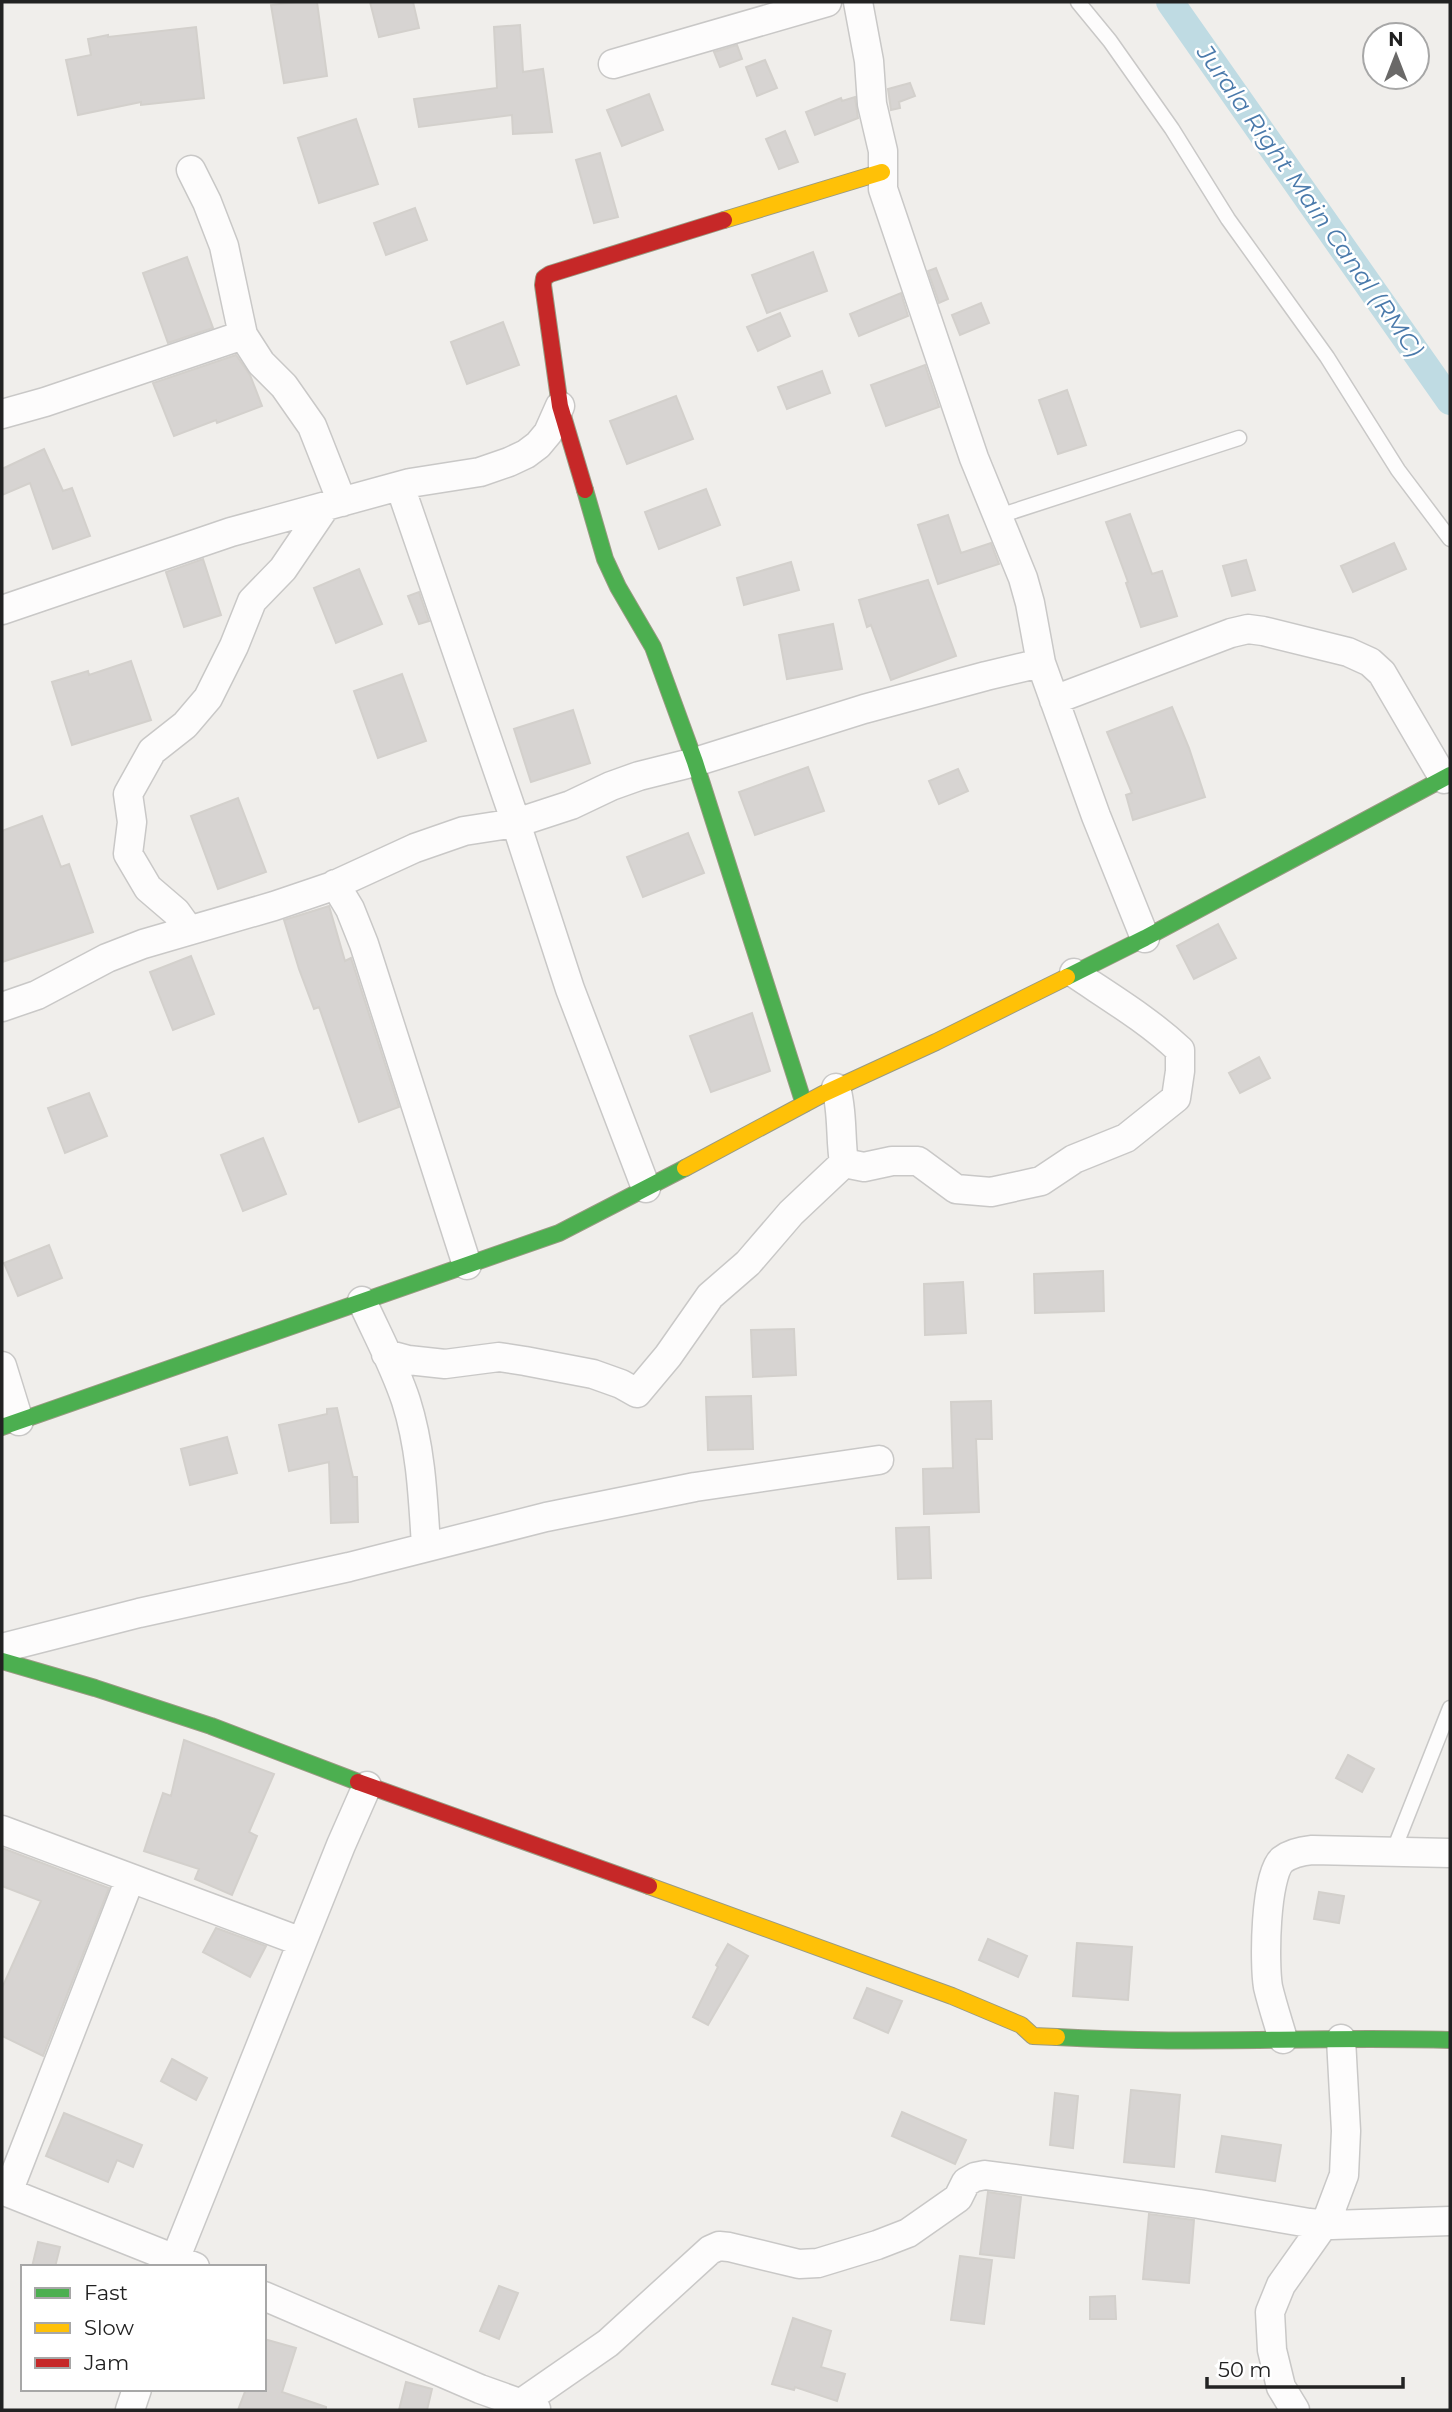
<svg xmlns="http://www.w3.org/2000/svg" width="1452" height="2412" viewBox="0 0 1452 2412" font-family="Montserrat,sans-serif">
<rect width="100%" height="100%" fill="#f0eeeb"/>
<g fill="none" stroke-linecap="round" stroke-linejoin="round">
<path stroke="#bfdbe3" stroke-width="28" d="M 1170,2 L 1450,401"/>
</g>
<path fill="#d7d4d2" stroke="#d3d0cc" stroke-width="2" d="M 297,2 L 317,2 L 327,76 L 284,83 L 271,5 Z
M 370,2 L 413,2 L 419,28 L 379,37 Z
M 520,25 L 523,72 L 543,69 L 552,132 L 513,134 L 512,115 L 419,127 L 414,99 L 497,88 L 494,27 Z
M 196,27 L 204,98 L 141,105 L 141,102 L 78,115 L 66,60 L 91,55 L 88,39 L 108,35 L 108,37 Z
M 737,45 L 742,59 L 720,67 L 714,52 Z
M 765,60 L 777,88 L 757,96 L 746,67 Z
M 910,83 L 915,96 L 899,102 L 900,108 L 891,110 L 888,89 Z
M 649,94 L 663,130 L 622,146 L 607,110 Z
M 855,97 L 858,118 L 815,135 L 806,112 L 841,98 L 842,101 Z
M 356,119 L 378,184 L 319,203 L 298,138 Z
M 785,131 L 798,162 L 779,169 L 766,139 Z
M 600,153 L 618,217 L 594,223 L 576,160 Z
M 415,208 L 427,240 L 386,255 L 374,223 Z
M 813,252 L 827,291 L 767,313 L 752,275 Z
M 187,257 L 213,328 L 168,343 L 143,273 Z
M 936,268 L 948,299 L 939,303 L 928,271 Z
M 901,293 L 908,316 L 859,336 L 850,314 Z
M 981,303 L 989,323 L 960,335 L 952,315 Z
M 780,313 L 790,336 L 758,351 L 747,327 Z
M 503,322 L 519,365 L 467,384 L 451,342 Z
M 236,355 L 250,375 L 262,406 L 217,423 L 216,420 L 174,436 L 153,383 Z
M 925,365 L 939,407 L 886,426 L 871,385 Z
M 822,371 L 830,393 L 787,409 L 778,387 Z
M 1067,390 L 1086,445 L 1058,454 L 1039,400 Z
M 676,396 L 693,439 L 627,464 L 610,421 Z
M 44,449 L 63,491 L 72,488 L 90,536 L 53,549 L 30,483 L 2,495 L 2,469 Z
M 706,489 L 720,525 L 659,549 L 645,512 Z
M 1130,514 L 1152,574 L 1162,571 L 1177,616 L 1141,627 L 1126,583 L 1128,582 L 1106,522 Z
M 948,515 L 961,553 L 991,543 L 999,564 L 938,584 L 918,525 Z
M 1394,543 L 1406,569 L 1353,592 L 1341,566 Z
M 203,559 L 221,615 L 184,627 L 166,572 Z
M 1246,560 L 1255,590 L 1232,596 L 1223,566 Z
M 791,562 L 799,590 L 744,605 L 737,578 Z
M 359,569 L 382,624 L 336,643 L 314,588 Z
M 928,580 L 956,656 L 891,680 L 871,625 L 867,627 L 859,600 Z
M 419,592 L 429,621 L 419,624 L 408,596 Z
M 833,624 L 842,669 L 787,679 L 779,635 Z
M 131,661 L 151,720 L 72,745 L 52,682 L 88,671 L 89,675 Z
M 402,674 L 426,741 L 378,758 L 354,691 Z
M 1172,707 L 1189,748 L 1205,797 L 1133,820 L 1126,795 L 1132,793 L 1107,732 Z
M 573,710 L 590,763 L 531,782 L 514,729 Z
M 808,767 L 824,811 L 755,835 L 739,792 Z
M 958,769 L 968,791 L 939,804 L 929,781 Z
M 238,798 L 266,872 L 218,889 L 191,816 Z
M 42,816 L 61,867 L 69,864 L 93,932 L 2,962 L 2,831 Z
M 688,833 L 704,873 L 643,897 L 627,857 Z
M 329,906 L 345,961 L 351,958 L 399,1107 L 359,1122 L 319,1007 L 314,1009 L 299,969 L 284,920 Z
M 1218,924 L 1236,958 L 1194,979 L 1177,946 Z
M 191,956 L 214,1014 L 173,1030 L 150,972 Z
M 752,1013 L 770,1071 L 711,1092 L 690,1036 Z
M 1259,1057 L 1270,1078 L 1240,1093 L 1229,1073 Z
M 89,1093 L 107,1136 L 65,1153 L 48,1108 Z
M 263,1138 L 286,1194 L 243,1211 L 221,1155 Z
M 49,1245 L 62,1278 L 18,1296 L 4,1263 Z
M 1103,1271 L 1104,1311 L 1035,1313 L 1034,1274 Z
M 963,1282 L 966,1333 L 925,1335 L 924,1284 Z
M 794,1329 L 796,1375 L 753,1377 L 751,1330 Z
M 751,1396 L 753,1449 L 708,1450 L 706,1397 Z
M 991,1401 L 992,1439 L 976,1439 L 979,1512 L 924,1514 L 923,1469 L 953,1468 L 951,1402 Z
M 337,1408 L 353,1477 L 357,1477 L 358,1522 L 331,1523 L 329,1462 L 289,1471 L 279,1425 L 327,1414 L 327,1409 Z
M 227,1437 L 237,1473 L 190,1485 L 181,1449 Z
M 929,1527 L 931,1578 L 898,1579 L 896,1528 Z
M 184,1740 L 274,1774 L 249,1832 L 257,1836 L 232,1895 L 195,1879 L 199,1869 L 144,1851 L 163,1793 L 171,1796 Z
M 1348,1755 L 1374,1769 L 1362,1792 L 1336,1778 Z
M 2,1848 L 109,1888 L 43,2056 L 2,2036 L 2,1988 L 41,1901 L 2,1886 Z
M 1319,1892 L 1344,1896 L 1339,1923 L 1314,1919 Z
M 216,1928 L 266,1946 L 250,1977 L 203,1952 Z
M 988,1939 L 1027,1956 L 1018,1977 L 979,1960 Z
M 1077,1943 L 1132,1947 L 1128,2000 L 1073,1996 Z
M 728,1944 L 748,1956 L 708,2025 L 693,2017 L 718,1967 L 716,1965 Z
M 867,1988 L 902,2001 L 888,2033 L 854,2018 Z
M 172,2059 L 207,2078 L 196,2100 L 161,2081 Z
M 1131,2090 L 1180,2095 L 1174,2167 L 1124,2162 Z
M 1055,2093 L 1078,2096 L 1073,2148 L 1050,2145 Z
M 902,2112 L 966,2140 L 955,2164 L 892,2136 Z
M 64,2113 L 142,2145 L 133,2167 L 117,2160 L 108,2182 L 46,2156 Z
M 1222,2136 L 1281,2145 L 1275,2181 L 1216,2172 Z
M 988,2192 L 1021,2197 L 1014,2258 L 980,2254 Z
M 1149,2214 L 1194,2220 L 1189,2283 L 1143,2279 Z
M 38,2242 L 60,2247 L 55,2267 L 32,2267 Z
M 960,2256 L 992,2260 L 984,2324 L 951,2320 Z
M 499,2286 L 518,2293 L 499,2339 L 480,2331 Z
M 1115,2296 L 1116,2319 L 1090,2319 L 1090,2297 Z
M 793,2318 L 831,2331 L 821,2367 L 845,2374 L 837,2401 L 795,2387 L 794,2390 L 772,2384 Z
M 264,2339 L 296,2348 L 282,2392 L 326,2407 L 326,2410 L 238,2410 L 246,2389 L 264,2389 Z
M 406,2382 L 432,2389 L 427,2410 L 399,2410 Z"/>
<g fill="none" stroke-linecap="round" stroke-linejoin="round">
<defs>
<path id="lane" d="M 1078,2 L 1110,41 L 1172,129 L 1228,219 L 1327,357 L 1398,470 L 1450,539
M 999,516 L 1239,438
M 1393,1852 L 1450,1708"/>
<path id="street" d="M 858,2 L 869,61 L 872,104 L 883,151 L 883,189 L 974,458 L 1023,578 L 1030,603 L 1041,663 L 1096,816 L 1145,938
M 613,64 L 827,2
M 191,170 L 207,202 L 224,246 L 243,335 L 261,363 L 284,386 L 312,426 L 342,502
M 2,414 L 45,402 L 243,335
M 400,486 L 516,823 L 570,989 L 646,1188
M 2,610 L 231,532 L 410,483 L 480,472 L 509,462 L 526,454 L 538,445 L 548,433 L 560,406
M 1054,700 L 1231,633 L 1248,629 L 1263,631 L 1348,652 L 1370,662 L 1382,673 L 1444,779
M 335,884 L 350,909 L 364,944 L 467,1265
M 189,930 L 176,912 L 148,888 L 128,854 L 132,822 L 128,794 L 152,751 L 185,725 L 208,698 L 234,646 L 252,601 L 283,569 L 325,507
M 2,1007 L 37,995 L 107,958 L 143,944 L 274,906 L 330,887 L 415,848 L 464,831 L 516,823 L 571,805 L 611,786 L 639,776 L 695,762 L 864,709 L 986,676 L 1041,663
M 844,1163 L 864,1167 L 892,1161 L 918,1161 L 956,1189 L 991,1192 L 1041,1181 L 1074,1159 L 1126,1138 L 1176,1098 L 1180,1071 L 1180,1050 C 1148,1020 1111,998 1074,973
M 362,1301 C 377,1334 395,1367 406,1401 C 421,1448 423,1498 426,1546
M 386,1354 L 408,1360 L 445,1364 L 499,1357 L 525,1361 L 593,1374 L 621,1384 L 637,1393 L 668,1356 L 710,1296 L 748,1263 L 791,1213 L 844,1163 C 840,1138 843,1111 836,1088
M 2,1366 L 19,1421
M 2,1648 L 139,1613 L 349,1567 L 546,1517 L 695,1487 L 879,1460
M 2,1830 L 302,1942
M 1283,2039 C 1278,2022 1272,2004 1268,1987 C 1264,1963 1265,1876 1282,1860 C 1291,1853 1302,1851 1312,1850 L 1450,1853
M 2,2190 L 195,2267
M 8,2192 L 130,1879
M 172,2267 L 341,1845 L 367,1786
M 264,2296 L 480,2389 L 536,2409
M 520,2404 L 608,2343 L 710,2250 L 719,2246 L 729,2247 L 799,2264 L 818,2263 L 877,2245 L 908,2233 L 958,2198 L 966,2182 L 975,2177 L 985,2175 L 1199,2204 L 1309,2223 L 1332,2225 L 1450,2221
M 130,2410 L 137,2389
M 1295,2410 L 1281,2387 L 1272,2350 L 1270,2312 L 1281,2285 L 1327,2220 L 1344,2175 L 1346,2131 L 1341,2039"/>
<path id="fast" d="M 585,490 L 605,559 L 618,587 L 653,647 L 695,762 L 804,1104
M 1067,977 L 1145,938 L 1450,775
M 2,1427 L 559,1233 L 685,1168
M 2,1661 L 95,1688 L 211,1726 L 358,1782
M 1057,2037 C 1188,2045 1319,2036 1450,2040"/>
<path id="slow" d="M 724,220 L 882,172
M 685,1168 L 823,1094 L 936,1042 L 1067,977
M 649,1886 L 952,1996 L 1021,2025 L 1033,2036 L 1057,2037"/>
<path id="jam" d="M 585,490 L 560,406 L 543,285 L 544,278 L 550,274 L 724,220
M 358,1782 L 649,1886"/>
</defs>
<use href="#lane" stroke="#c9c8c7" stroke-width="17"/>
<use href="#street" stroke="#c9c8c7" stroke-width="31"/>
<use href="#fast" stroke="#999a82" stroke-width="18"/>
<use href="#slow" stroke="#999a82" stroke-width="18"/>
<use href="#jam" stroke="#999a82" stroke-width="18"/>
<use href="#lane" stroke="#fdfcfc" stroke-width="14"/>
<use href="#street" stroke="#fdfcfc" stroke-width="28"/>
<use href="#fast" stroke="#4caf50" stroke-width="16"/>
<use href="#slow" stroke="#ffc107" stroke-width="16"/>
<use href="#jam" stroke="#c62828" stroke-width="16"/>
</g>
<g text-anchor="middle" stroke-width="5" stroke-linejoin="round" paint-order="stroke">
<g font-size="24" font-style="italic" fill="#4a7aab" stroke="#fff">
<text transform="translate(1310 201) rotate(55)" y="8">Jurala Right Main Canal (RMC)</text>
</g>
</g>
<rect width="1452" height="2412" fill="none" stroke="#222222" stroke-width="7"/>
<rect x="21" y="2265" width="245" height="126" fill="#ffffff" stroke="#a7a7a7" stroke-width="2"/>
<rect x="35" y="2288" width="35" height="10" fill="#4caf50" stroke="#a7a7a7" stroke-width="2"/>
<text x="84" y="2300" font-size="21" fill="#222222">Fast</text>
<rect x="35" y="2323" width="35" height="10" fill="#ffc107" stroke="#a7a7a7" stroke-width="2"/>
<text x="84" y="2335" font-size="21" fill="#222222">Slow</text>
<rect x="35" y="2358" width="35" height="10" fill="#c62828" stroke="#a7a7a7" stroke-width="2"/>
<text x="84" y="2370" font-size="21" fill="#222222">Jam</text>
<g transform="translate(1396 56)"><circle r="33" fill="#ffffff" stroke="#a7a7a7" stroke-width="2"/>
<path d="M0-5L12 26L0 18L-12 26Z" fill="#6a6968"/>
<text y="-10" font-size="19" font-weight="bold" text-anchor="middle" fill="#222222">N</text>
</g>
<path d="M1207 2377v10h196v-10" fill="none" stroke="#222222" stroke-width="3.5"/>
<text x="1218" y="2377" font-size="21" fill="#222222" stroke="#ffffff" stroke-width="5" paint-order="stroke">50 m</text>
</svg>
